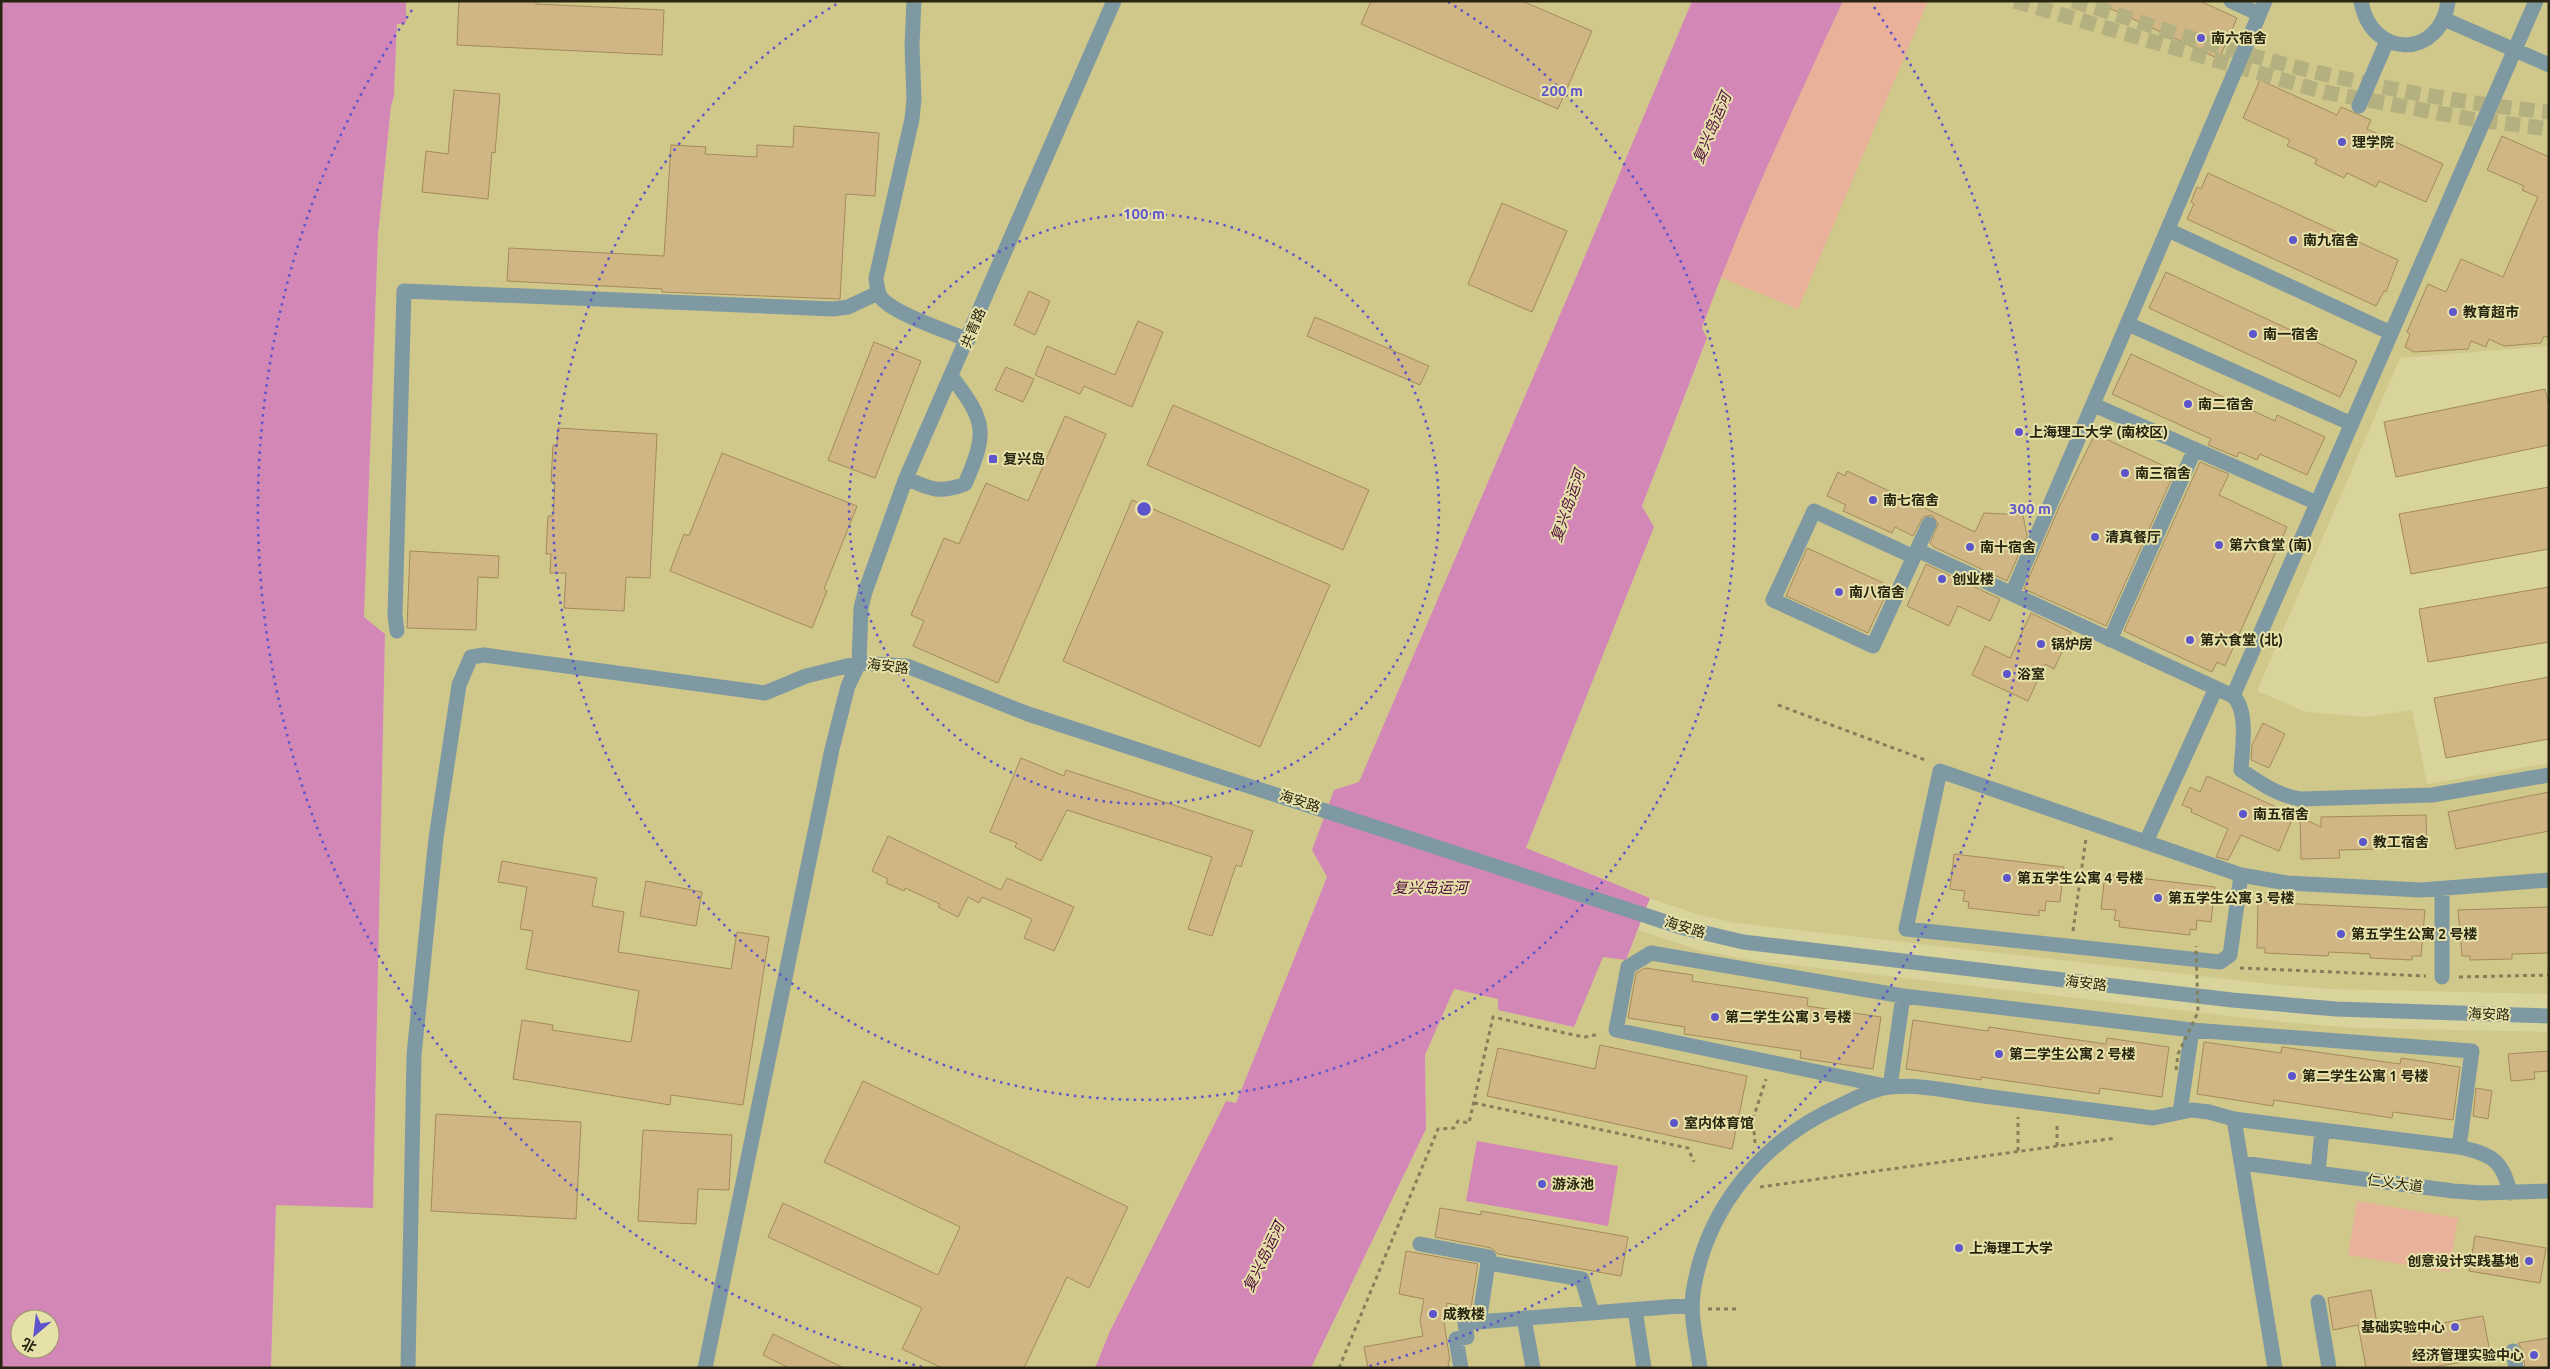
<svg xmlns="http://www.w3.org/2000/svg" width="2550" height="1369" viewBox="0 0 2550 1369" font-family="Ubuntu,'Noto Sans SC',sans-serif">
<rect width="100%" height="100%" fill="#d9d39c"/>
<path fill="#d0c88a" d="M 406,1 L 1692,1 L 1577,275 L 1359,782 L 1337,789 L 1312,850 L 1327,877 L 1236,1103 L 1226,1101 L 1110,1331 L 1095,1368 L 271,1368 L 276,1204 L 373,1208 L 385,634 L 364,617 L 378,236 L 391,106 L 394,96 L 397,24 L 405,23 Z
M 1843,1 L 2549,1 L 2549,346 L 2400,358 L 2257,691 L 2306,712 L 2368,717 L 2412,710 L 2427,784 L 2549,763 L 2549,994 L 2330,989 L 2279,985 L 1736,923 L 1700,915 L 1658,901 L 1526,848 L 1653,527 L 1642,506 L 1707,339 L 1702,329 L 1720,277 L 1788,119 Z
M 1638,930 L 1702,951 L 1750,960 L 2282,1022 L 2356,1028 L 2549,1032 L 2549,1368 L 1311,1368 L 1426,1129 L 1425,1055 L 1454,989 L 1498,999 L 1603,956 L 1626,960 Z"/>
<path fill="#e9b09a" d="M 1843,1 L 1928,1 L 1798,309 L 1720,277 L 1788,119 Z
M 2357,1201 L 2458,1218 L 2449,1272 L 2348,1255 Z"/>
<path fill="#d387b6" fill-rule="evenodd" d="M 1,1 L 406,1 L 406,23 L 397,24 L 394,96 L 391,106 L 378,236 L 364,617 L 385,634 L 373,1208 L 276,1205 L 271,1368 L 1,1368 ZM 20,1319 L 50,1319 L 50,1349 L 20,1349 Z
M 1692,1 L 1843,1 C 1793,109 1742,217 1702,328 L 1707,338 L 1642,506 L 1654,527 L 1526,848 L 1650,898 L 1626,960 L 1603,957 L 1574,1027 L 1498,1010 L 1498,999 L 1454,989 L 1425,1055 L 1426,1129 L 1311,1368 L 1095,1368 L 1110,1331 L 1226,1101 L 1236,1103 L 1327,877 L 1312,850 L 1334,790 L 1359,782 L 1577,275 Z
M 1477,1141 L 1618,1166 L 1608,1226 L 1466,1201 Z"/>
<path fill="#d1b685" stroke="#a48a5b" d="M 459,1 L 536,1 L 536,4 L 664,10 L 662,55 L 457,45 Z
M 1371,1 L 1522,1 L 1592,31 L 1558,109 L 1361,24 Z
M 2094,1 L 2200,1 L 2237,18 L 2219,59 Z
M 2260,80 L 2337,115 L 2341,107 L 2371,120 L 2367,129 L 2443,164 L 2426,202 L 2379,181 L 2376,187 L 2347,173 L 2344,178 L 2315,164 L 2317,159 L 2287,146 L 2290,140 L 2243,118 Z
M 454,90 L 500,94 L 495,153 L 492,152 L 488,199 L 422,192 L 426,151 L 448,154 Z
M 794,126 L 879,133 L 875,196 L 846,194 L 840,299 L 662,292 L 662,289 L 507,281 L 509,248 L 664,256 L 671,145 L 706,147 L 705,154 L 757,157 L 757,145 L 793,147 Z
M 2502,136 L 2549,157 L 2549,338 L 2544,336 L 2541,343 L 2504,346 L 2489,339 L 2486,347 L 2471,341 L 2468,349 L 2414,352 L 2405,347 L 2410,334 L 2407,332 L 2428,284 L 2446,292 L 2461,259 L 2503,277 L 2538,197 L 2522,190 L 2524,186 L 2487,170 Z
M 2208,173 L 2398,260 L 2386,292 L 2384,291 L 2376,306 L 2187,219 L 2194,204 L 2191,202 L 2197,187 L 2201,189 Z
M 1502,203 L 1567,231 L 1532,312 L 1468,284 Z
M 2166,272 L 2357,361 L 2340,397 L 2149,308 Z
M 1029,291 L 1050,301 L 1035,335 L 1014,325 Z
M 1315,317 L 1429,366 L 1420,385 L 1307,336 Z
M 1138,321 L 1163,332 L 1132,407 L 1084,386 L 1080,394 L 1035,375 L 1047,346 L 1115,375 Z
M 874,342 L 921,361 L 875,478 L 828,460 Z
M 2131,354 L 2275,421 L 2277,415 L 2325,437 L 2307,475 L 2260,454 L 2257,460 L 2239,452 L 2237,457 L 2208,445 L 2211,439 L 2112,394 Z
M 1006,367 L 1034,379 L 1023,402 L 995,390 Z
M 2545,389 L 2549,407 L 2549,445 L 2396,477 L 2384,422 Z
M 1173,405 L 1369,490 L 1343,550 L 1147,465 Z
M 1065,416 L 1106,434 L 998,683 L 913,646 L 924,621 L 911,615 L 944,538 L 959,544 L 986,483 L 1028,501 Z
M 558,428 L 657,434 L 650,578 L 626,577 L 624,611 L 564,608 L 566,573 L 550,573 L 551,554 L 546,554 L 548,516 L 553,516 L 555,482 L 551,482 L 553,445 L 557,446 Z
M 2095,434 L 2175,471 L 2106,626 L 2024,589 L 2060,505 Z
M 722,453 L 857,506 L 824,589 L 827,591 L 812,628 L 670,571 L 684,534 L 689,536 Z
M 2200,462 L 2229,474 L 2219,495 L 2287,527 L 2225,666 L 2217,662 L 2212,672 L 2124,631 Z
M 1847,471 L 1975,532 L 1984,513 L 2023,515 L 2027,536 L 2007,581 L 1934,547 L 1930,543 L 1938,524 L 1932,515 L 1923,517 L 1913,536 L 1895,527 L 1892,533 L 1843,511 L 1846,505 L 1827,496 L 1838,472 L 1845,476 Z
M 2549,487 L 2549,549 L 2411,574 L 2399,514 Z
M 1132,500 L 1330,585 L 1260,747 L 1063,661 Z
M 1807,548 L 1890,586 L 1868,633 L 1786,596 Z
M 410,551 L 499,556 L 498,578 L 478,577 L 476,630 L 407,628 Z
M 1926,564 L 2000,599 L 1990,621 L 1958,606 L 1949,626 L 1907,606 Z
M 2549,587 L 2549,642 L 2428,662 L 2419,609 Z
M 2031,613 L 2071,632 L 2054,669 L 2045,664 L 2028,701 L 1972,675 L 1985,646 L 2010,658 Z
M 2549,677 L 2549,739 L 2446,758 L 2434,698 Z
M 2263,723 L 2285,734 L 2269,768 L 2251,760 L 2252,745 Z
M 1021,758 L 1064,776 L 1066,770 L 1253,831 L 1241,867 L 1236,865 L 1212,936 L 1188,929 L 1212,857 L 1067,810 L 1041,861 L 1015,847 L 1017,843 L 990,832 Z
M 2207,776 L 2294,815 L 2279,851 L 2241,835 L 2228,860 L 2216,857 L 2228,829 L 2191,812 L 2192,809 L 2182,805 L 2190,787 L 2200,792 Z
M 2549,792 L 2549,831 L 2456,849 L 2448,812 Z
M 2426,815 L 2427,848 L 2339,850 L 2340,858 L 2301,859 L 2300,817 L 2321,827 L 2321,817 Z
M 888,836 L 1001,890 L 1007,878 L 1074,907 L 1054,951 L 1024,938 L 1032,919 L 982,897 L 979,903 L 968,897 L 958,917 L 938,907 L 940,904 L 905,888 L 904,891 L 886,883 L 888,879 L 872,871 Z
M 1954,854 L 2064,867 L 2060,902 L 2046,901 L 2045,911 L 2039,910 L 2039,916 L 1968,908 L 1969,902 L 1963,901 L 1965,891 L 1950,889 Z
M 502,861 L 597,878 L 592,906 L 624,912 L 618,952 L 731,969 L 737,932 L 769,937 L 743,1105 L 671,1095 L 670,1105 L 513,1079 L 522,1020 L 553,1025 L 552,1030 L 631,1042 L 639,991 L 526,969 L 533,931 L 520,929 L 527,887 L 498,882 Z
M 2105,874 L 2215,887 L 2211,922 L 2197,920 L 2196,930 L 2190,929 L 2190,935 L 2119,927 L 2120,921 L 2114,920 L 2116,910 L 2101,909 Z
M 646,881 L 702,892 L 696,926 L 640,916 Z
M 2258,902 L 2425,910 L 2421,956 L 2412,956 L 2412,960 L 2370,958 L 2370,954 L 2329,952 L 2328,956 L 2265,953 L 2265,948 L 2257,948 Z
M 2549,907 L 2549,953 L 2512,954 L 2512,959 L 2470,960 L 2470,956 L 2462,956 L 2458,910 Z
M 1645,968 L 1693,975 L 1692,981 L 1808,998 L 1807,1006 L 1881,1017 L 1873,1069 L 1800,1058 L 1801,1051 L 1684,1034 L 1685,1027 L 1628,1018 L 1636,973 Z
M 1913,1020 L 1988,1031 L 1989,1027 L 2106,1044 L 2107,1038 L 2169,1047 L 2162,1097 L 2100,1088 L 2099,1094 L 1981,1077 L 1981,1080 L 1906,1069 Z
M 2204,1042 L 2281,1053 L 2282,1047 L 2400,1064 L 2401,1058 L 2460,1067 L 2453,1120 L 2393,1112 L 2392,1118 L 2274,1100 L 2273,1106 L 2197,1094 Z
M 1600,1045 L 1747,1076 L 1732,1149 L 1487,1096 L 1498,1048 L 1595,1069 Z
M 2549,1051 L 2549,1071 L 2534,1072 L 2535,1079 L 2511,1081 L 2508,1054 Z
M 863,1081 L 1128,1207 L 1089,1288 L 1067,1277 L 1024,1368 L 942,1368 L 902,1349 L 922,1308 L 768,1237 L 783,1203 L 938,1275 L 960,1227 L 824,1162 Z
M 2476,1088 L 2492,1091 L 2488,1119 L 2473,1116 Z
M 436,1114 L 581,1122 L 576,1219 L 431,1211 Z
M 643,1130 L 732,1135 L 729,1190 L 698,1189 L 696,1224 L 638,1221 Z
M 1440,1208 L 1481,1215 L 1481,1211 L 1628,1237 L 1621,1276 L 1498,1254 L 1491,1248 L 1435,1237 Z
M 2475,1236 L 2546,1248 L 2540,1283 L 2469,1271 Z
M 1406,1251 L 1478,1264 L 1471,1308 L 1447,1303 L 1444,1322 L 1450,1361 L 1448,1362 L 1449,1368 L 1368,1368 L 1364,1347 L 1423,1336 L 1420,1320 L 1424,1299 L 1399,1294 Z
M 2371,1290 L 2379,1334 L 2483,1316 L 2491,1357 L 2429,1368 L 2366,1368 L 2358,1325 L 2333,1330 L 2328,1298 Z
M 773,1334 L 844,1368 L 789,1368 L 763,1355 Z
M 2549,1338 L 2549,1368 L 2525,1368 L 2522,1349 L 2518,1343 Z"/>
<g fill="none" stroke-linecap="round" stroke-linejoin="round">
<path stroke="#b5b080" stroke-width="15" stroke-dasharray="15 8" stroke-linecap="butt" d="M 2015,1 L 2324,92 L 2471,119 L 2549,129
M 2073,1 C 2121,15 2167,32 2215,45 C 2324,77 2436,101 2549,112"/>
<path stroke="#837f58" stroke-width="3" stroke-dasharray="4 4" stroke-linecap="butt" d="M 1778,705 L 1928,761
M 2073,931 L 2086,838
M 2240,968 L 2426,976
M 2459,977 L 2549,975
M 1474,1103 L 1688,1148 L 1694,1162
M 1755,1143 L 1753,1119 L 1766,1079
M 2057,1146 L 2057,1122
M 2018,1151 L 2018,1117
M 1760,1187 L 2116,1138
M 1708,1309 L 1737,1309
M 1339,1368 L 1438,1129 L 1454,1128 L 1458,1121 L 1469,1123 L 1493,1017 L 1574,1035 L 1585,1037 L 1600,1034"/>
<path stroke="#7f99a3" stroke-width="15" d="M 914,1 L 912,45 L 914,99 L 912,119 L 876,278 C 877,285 877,294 883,300 C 900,316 945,330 968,340
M 2231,1 L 2259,14
M 2361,1 C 2371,60 2441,59 2448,1
M 2444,19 L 2549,65
M 2359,106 L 2387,41
M 2168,230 L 2391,333
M 2128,324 L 2352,424
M 2094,405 L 2317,503
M 906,478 C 930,489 938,494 965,484 C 987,433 987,423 952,377
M 1917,550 L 2233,696 C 2249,710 2242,751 2241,770 C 2260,783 2277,795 2300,799 L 2432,795 L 2549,775
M 1914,557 L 1814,511 L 1773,600 L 1873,646 L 1929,524
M 2012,594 L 2265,1
M 397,631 L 395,615 L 404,291 L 833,309 L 848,307 L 878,293
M 2110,640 L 2195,449
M 2233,696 L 2536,1
M 2146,842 L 2216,688
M 2241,875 L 2230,955 L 2220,962 L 1906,929 L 1940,771 L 2241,875 L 2287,883 L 2421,890 L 2549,880
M 2442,977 L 2442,889
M 1903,996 L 1890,1087 L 1616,1030 L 1628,967 L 1651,953 L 1903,996 L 2192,1030 L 2472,1051 L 2459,1147
M 2180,1112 L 2192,1030
M 2234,1119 L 2275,1368
M 2242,1163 L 2453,1191 L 2482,1193 L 2549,1191
M 2318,1173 L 2322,1130
M 1420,1244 L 1489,1257 L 1479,1322
M 1489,1263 L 1582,1279 L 1592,1313
M 2318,1302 L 2329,1368
M 1635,1310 L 1644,1368
M 1524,1318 L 1533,1368
M 2513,1351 L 2516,1368
M 408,1368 L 414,1055 L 436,838 L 459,685 L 471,657 L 484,655 L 765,693 L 806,676 L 859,663 L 907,666 L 1028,714 L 1684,928 L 1743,942 L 2232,1000 L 2336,1009 L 2549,1016
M 705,1368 L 832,749 L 848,686 L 859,663 L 861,608 L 865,592 L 906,478 L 1114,1
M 1461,1368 L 1456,1339 L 1467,1337 L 1465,1323 L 1692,1305
M 1700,1368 C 1697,1343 1690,1318 1693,1293 C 1706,1207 1763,1140 1841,1105 C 1856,1098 1873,1089 1890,1087 C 1921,1084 1954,1092 1984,1096 C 2041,1103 2097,1111 2153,1118 L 2192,1110 L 2209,1112 L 2234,1119 L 2459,1147 C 2491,1154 2503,1160 2510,1193"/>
<path stroke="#837f58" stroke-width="3" stroke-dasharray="4 4" stroke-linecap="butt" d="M 2176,1070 L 2178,1054 L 2198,1012 L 2196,946"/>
</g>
<g fill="none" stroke="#5e54cc" stroke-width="2.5" stroke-dasharray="2.5 5">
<circle cx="1144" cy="509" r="295"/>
<path d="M1448 2A591 591 0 1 1 840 2"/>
<path d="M922 1367A886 886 0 0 1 414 7M1874 7A886 886 0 0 1 1366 1367"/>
</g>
<g fill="#5e54cc" stroke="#e6e0a9" stroke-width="2">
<circle cx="2201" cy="38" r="5"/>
<circle cx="2342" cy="142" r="5"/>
<circle cx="2293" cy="240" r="5"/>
<circle cx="2453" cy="312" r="5"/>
<circle cx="2253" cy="334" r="5"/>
<circle cx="2188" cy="404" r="5"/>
<circle cx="2019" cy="432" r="5"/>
<rect x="988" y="454" width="10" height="10" rx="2.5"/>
<circle cx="2125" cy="473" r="5"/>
<circle cx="1873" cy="500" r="5"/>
<circle cx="2095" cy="537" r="5"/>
<circle cx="2219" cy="545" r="5"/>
<circle cx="1970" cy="547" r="5"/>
<circle cx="1942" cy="579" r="5"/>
<circle cx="1839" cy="592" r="5"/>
<circle cx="2190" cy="640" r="5"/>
<circle cx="2041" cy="644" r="5"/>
<circle cx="2007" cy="674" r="5"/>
<circle cx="2243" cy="814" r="5"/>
<circle cx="2363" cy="842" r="5"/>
<circle cx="2007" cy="878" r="5"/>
<circle cx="2158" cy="898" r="5"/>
<circle cx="2341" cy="934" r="5"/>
<circle cx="1715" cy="1017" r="5"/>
<circle cx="1999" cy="1054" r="5"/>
<circle cx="2292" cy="1076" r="5"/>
<circle cx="1674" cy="1123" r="5"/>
<circle cx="1542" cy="1184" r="5"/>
<circle cx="1959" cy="1248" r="5"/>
<circle cx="2529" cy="1261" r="5"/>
<circle cx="1433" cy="1314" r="5"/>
<circle cx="2455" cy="1327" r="5"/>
<circle cx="2534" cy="1355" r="5"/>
</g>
<g text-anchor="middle" stroke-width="4" stroke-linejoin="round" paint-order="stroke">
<g font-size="14" font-weight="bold" fill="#27240f" stroke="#e6e0a9" text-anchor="start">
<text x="2211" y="43">南六宿舍</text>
<text x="2352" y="147">理学院</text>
<text x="2303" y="245">南九宿舍</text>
<text x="2463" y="317">教育超市</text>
<text x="2263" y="339">南一宿舍</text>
<text x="2198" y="409">南二宿舍</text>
<text x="2029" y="437">上海理工大学 (南校区)</text>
<text x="1003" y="464">复兴岛</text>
<text x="2135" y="478">南三宿舍</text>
<text x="1883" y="505">南七宿舍</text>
<text x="2105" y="542">清真餐厅</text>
<text x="2229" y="550">第六食堂 (南)</text>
<text x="1980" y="552">南十宿舍</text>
<text x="1952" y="584">创业楼</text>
<text x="1849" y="597">南八宿舍</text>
<text x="2200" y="645">第六食堂 (北)</text>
<text x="2051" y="649">锅炉房</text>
<text x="2017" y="679">浴室</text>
<text x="2253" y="819">南五宿舍</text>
<text x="2373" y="847">教工宿舍</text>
<text x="2017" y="883">第五学生公寓 4 号楼</text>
<text x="2168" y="903">第五学生公寓 3 号楼</text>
<text x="2351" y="939">第五学生公寓 2 号楼</text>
<text x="1725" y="1022">第二学生公寓 3 号楼</text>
<text x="2009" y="1059">第二学生公寓 2 号楼</text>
<text x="2302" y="1081">第二学生公寓 1 号楼</text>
<text x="1684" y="1128">室内体育馆</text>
<text x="1552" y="1189">游泳池</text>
<text x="1969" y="1253">上海理工大学</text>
<text x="2519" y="1266" text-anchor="end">创意设计实践基地</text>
<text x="1443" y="1319">成教楼</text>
<text x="2445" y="1332" text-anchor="end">基础实验中心</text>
<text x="2524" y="1360" text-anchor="end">经济管理实验中心</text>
</g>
<g font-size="14" fill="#27240f" stroke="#e6e0a9">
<text transform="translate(973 328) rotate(-67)" y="5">共青路</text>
<text transform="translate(888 666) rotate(7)" y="5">海安路</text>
<text transform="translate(1300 801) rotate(18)" y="5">海安路</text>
<text transform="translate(1685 927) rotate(17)" y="5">海安路</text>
<text transform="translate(2086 983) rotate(7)" y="5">海安路</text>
<text transform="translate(2489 1014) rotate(2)" y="5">海安路</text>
<text transform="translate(2395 1183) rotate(7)" y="5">仁义大道</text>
</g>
<g font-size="15" font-style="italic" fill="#4f0b3c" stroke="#e6e0a9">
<text transform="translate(1712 128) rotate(-67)" y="5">复兴岛运河</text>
<text transform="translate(1568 506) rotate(-71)" y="5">复兴岛运河</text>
<text x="1430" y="893">复兴岛运河</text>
<text transform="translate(1264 1257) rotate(-64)" y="5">复兴岛运河</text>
</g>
</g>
<circle cx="1144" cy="509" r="8" fill="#5e54cc" stroke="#e6e0a9" stroke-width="2.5"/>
<g font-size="15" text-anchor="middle" font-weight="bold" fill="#5e54cc" stroke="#e6e0a9" stroke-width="4" stroke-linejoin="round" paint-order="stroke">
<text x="1562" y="96">200 m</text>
<text x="1144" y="219">100 m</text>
<text x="2030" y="514">300 m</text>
</g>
<rect width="2550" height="1369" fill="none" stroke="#27240f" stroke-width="5"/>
<g transform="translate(35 1334) rotate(208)"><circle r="24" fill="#e6e0a9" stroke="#9a956b"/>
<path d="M0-4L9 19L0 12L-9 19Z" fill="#5e54cc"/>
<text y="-8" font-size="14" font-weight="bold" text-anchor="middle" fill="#27240f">北</text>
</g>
</svg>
